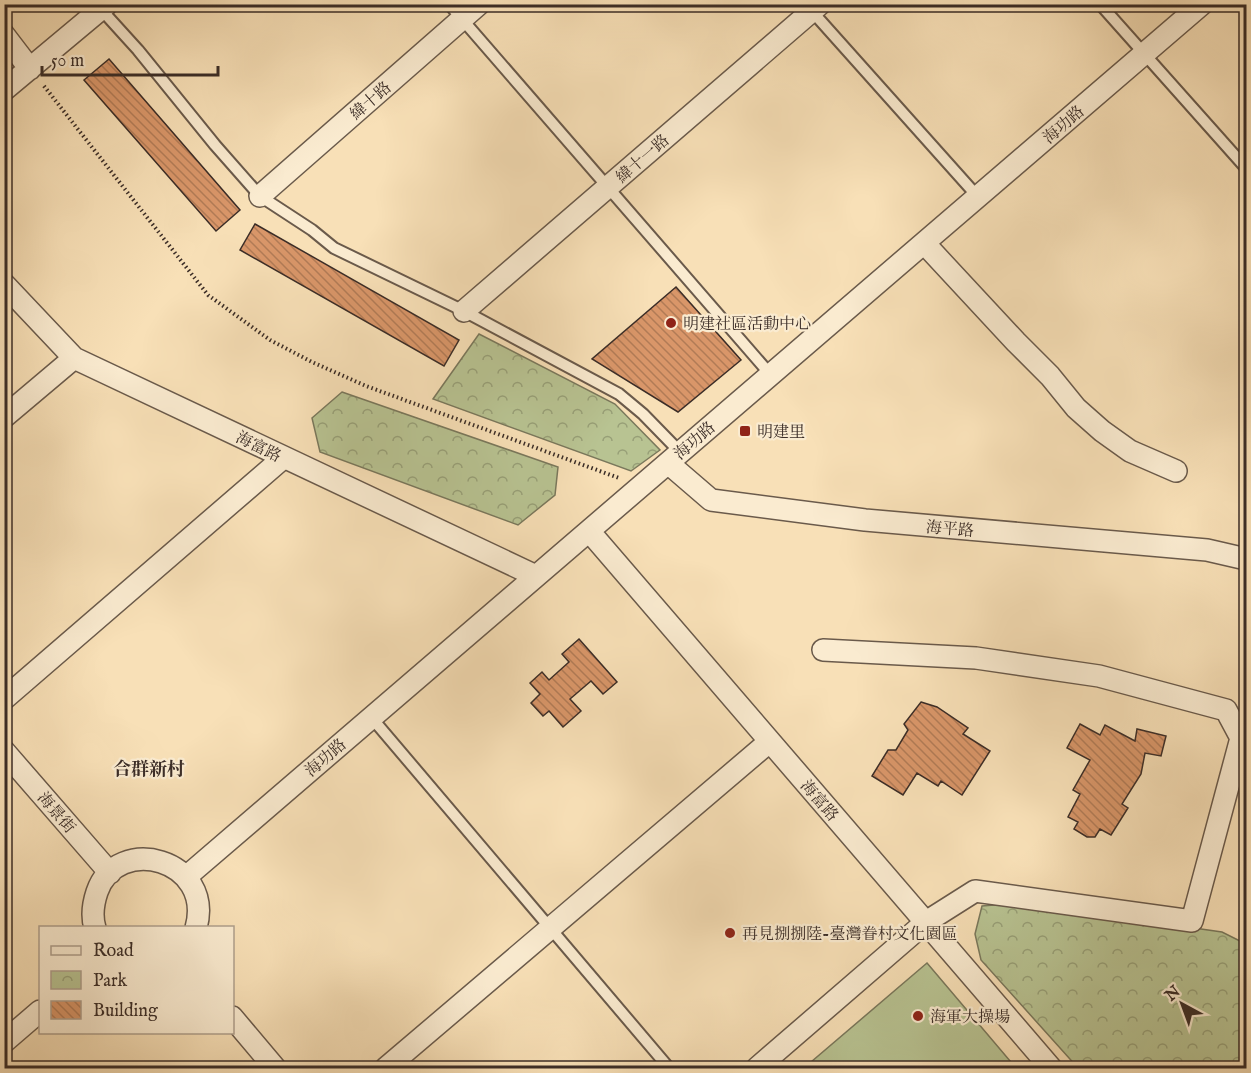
<svg xmlns="http://www.w3.org/2000/svg" width="1251" height="1073" viewBox="0 0 1251 1073" font-family="'IM FELL English','Noto Serif TC',serif">
<defs>
<pattern id="park-crowns" width="20" height="18" patternUnits="userSpaceOnUse" patternTransform="scale(1.5)"><rect width="20" height="18" fill="#b8c392"/><path d="M2 6a3 3 0 1 1 6 0M12 15a3 3 0 1 1 6 0" fill="none" stroke="#979f77"/></pattern>
<pattern id="building-back-hatch" width="6" height="6" patternUnits="userSpaceOnUse" patternTransform="scale(1.5)"><rect width="6" height="6" fill="#d99669"/><path d="M-1 5l2 2M0 0l6 6M5-1l2 2" fill="none" stroke="#b17b56"/></pattern>
</defs>
<rect width="100%" height="100%" fill="#f8e0b7"/>
<filter id="stains"><feTurbulence type="fractalNoise" baseFrequency=".00333" numOctaves="4"/><feColorMatrix values="0 0 0 0 .2 0 0 0 0 .09 0 0 0 0 .02 0 0 0 .5 -.17"/></filter>
<radialGradient id="worn" r=".72"><stop offset=".6" stop-color="#630" stop-opacity="0"/><stop offset="1" stop-color="#630" stop-opacity=".3"/></radialGradient>
<path fill="#b8c392" stroke="#7a785c" stroke-width="1.5" d="M 927,963 L 1016,1068 L 804,1068 Z"/>
<path fill="url(#park-crowns)" stroke="#7a785c" stroke-width="1.5" d="M 479,334 L 615,404 L 660,450 L 631,471 L 433,399 Z
M 342,392 L 558,467 L 555,495 L 518,525 L 320,452 L 312,418 Z
M 1019,903 L 1222,932 L 1246,944 L 1246,1068 L 1078,1068 L 981,960 L 975,934 L 982,906 Z"/>
<path fill="url(#building-back-hatch)" stroke="#3b2d27" stroke-width="1.5" d="M 109,59 L 240,210 L 216,231 L 84,80 Z
M 255,224 L 459,340 L 444,366 L 240,250 Z
M 676,287 L 741,360 L 678,412 L 592,359 Z
M 579,639 L 617,682 L 603,694 L 591,681 L 570,699 L 581,711 L 563,727 L 549,711 L 543,716 L 531,703 L 540,694 L 530,683 L 542,672 L 549,680 L 569,662 L 562,654 Z
M 921,702 L 937,707 L 968,728 L 963,734 L 990,751 L 962,795 L 941,781 L 938,786 L 917,773 L 903,795 L 872,776 L 888,750 L 896,750 L 908,730 L 904,724 Z
M 1080,724 L 1100,735 L 1105,725 L 1135,741 L 1137,729 L 1166,736 L 1161,756 L 1145,753 L 1141,774 L 1122,804 L 1128,808 L 1111,835 L 1100,829 L 1095,837 L 1087,837 L 1074,829 L 1078,822 L 1068,817 L 1080,794 L 1073,790 L 1090,760 L 1067,748 Z"/>
<g fill="none" stroke-linecap="round" stroke-linejoin="round">
<defs>
<path id="service" d="M 449,4 L 770,374
M 1100,4 L 1246,168
M 99,7 L 138,50 L 215,145 L 260,196 L 312,230 L 334,248 L 464,311 L 619,394 L 643,414 L 680,452
M 810,9 L 978,197
M 371,717 L 669,1068"/>
<path id="minor" d="M 4,35 L 30,69
M 4,90 L 107,4
M 260,196 L 479,4
M 924,243 L 1016,342 L 1050,376 L 1076,408 L 1102,431 L 1130,451 L 1176,471
M 4,284 L 74,358 L 536,576
M 464,311 L 820,4
M 4,417 L 74,358
M 668,463 L 711,500 L 865,520 L 1207,550 L 1246,559
M 589,531 L 1051,1068
M 4,699 L 283,458
M 4,751 L 110,873
M 186,877 L 1202,4
M 95,928 C 91,915 93,904 97,892 C 117,833 215,859 196,928
M 232,1017 L 275,1068
M 4,1042 L 40,1011
M 386,1068 L 769,742
M 757,1068 L 926,922 L 975,891 L 1192,921 L 1241,738 L 1226,710 L 1099,676 L 976,658 L 823,650"/>
</defs>
<use href="#service" stroke="#6a5a4b" stroke-width="14"/>
<use href="#minor" stroke="#6a5a4b" stroke-width="24"/>
<path stroke="#3b2d27" stroke-width="4" stroke-dasharray="1.5 3" stroke-linecap="butt" d="M 44,86 L 208,295 L 270,340 L 312,362 L 366,386 L 619,478"/>
<use href="#service" stroke="#faebd0" stroke-width="10"/>
<use href="#minor" stroke="#faebd0" stroke-width="21"/>
</g>
<g fill="#8f2418" stroke="#faebd0" stroke-width="2">
<circle cx="671" cy="323" r="6"/>
<rect x="739" y="425" width="12" height="12" rx="3"/>
<circle cx="730" cy="933" r="6"/>
<circle cx="918" cy="1016" r="6"/>
</g>
<g text-anchor="middle" stroke-width="4.5" stroke-linejoin="round" paint-order="stroke">
<g font-size="16" fill="#3b2d27" stroke="#faebd0">
<text transform="translate(370 100) rotate(-41)" y="6">緯十路</text>
<text transform="translate(1063 124) rotate(-41)" y="6">海功路</text>
<text transform="translate(642 158) rotate(-41)" y="6">緯十一路</text>
<text transform="translate(694 440) rotate(-41)" y="6">海功路</text>
<text transform="translate(259 446) rotate(26)" y="6">海富路</text>
<text transform="translate(950 528) rotate(5)" y="6">海平路</text>
<text transform="translate(325 757) rotate(-41)" y="6">海功路</text>
<text transform="translate(820 800) rotate(49)" y="6">海富路</text>
<text transform="translate(57 812) rotate(49)" y="6">海景街</text>
</g>
<g font-size="16" fill="#3b2d27" stroke="#faebd0" text-anchor="start">
<text x="683" y="329">明建社區活動中心</text>
<text x="757" y="437">明建里</text>
<text x="742" y="939">再見捌捌陸-臺灣眷村文化園區</text>
<text x="930" y="1022">海軍大操場</text>
</g>
<g font-size="18" font-weight="bold" fill="#3b2d27" stroke="#faebd0">
<text x="149" y="775">合群新村</text>
</g>
</g>
<rect width="1251" height="1073" fill="none" stroke="#f8e0b7" stroke-width="24"/>
<rect x="6" y="6" width="1239" height="1061" fill="none" stroke="#3b2d27" stroke-width="3"/>
<rect x="12" y="12" width="1227" height="1049" fill="none" stroke="#3b2d27" stroke-width="1.5"/>
<rect x="39" y="926" width="195" height="108" fill="#faebd0" stroke="#ae9f8c" stroke-width="1.5"/>
<rect x="51" y="946" width="30" height="9" fill="#faebd0" stroke="#ae9f8c" stroke-width="1.5"/>
<text x="93" y="956" font-size="18" fill="#3b2d27">Road</text>
<rect x="51" y="971" width="30" height="18" fill="url(#park-crowns)" stroke="#ae9f8c" stroke-width="1.5"/>
<text x="93" y="986" font-size="18" fill="#3b2d27">Park</text>
<rect x="51" y="1001" width="30" height="18" fill="url(#building-back-hatch)" stroke="#ae9f8c" stroke-width="1.5"/>
<text x="93" y="1016" font-size="18" fill="#3b2d27">Building</text>
<g transform="translate(1182 1004) rotate(319)" stroke="#faebd0" stroke-width="4.5" paint-order="stroke">
<path d="M0-4.5L10 22L0 15L-10 22Z" fill="#3b2d27"/>
<text y="-9" font-size="16" font-weight="bold" text-anchor="middle" fill="#3b2d27">N</text>
</g>
<path d="M42 66v9h176v-9" fill="none" stroke="#3b2d27" stroke-width="3"/>
<text x="51" y="66" font-size="18" fill="#3b2d27" stroke="#faebd0" stroke-width="4.5" paint-order="stroke">50 m</text>
<rect width="100%" height="100%" filter="url(#stains)"/>
<rect width="100%" height="100%" fill="url(#worn)"/>
</svg>
